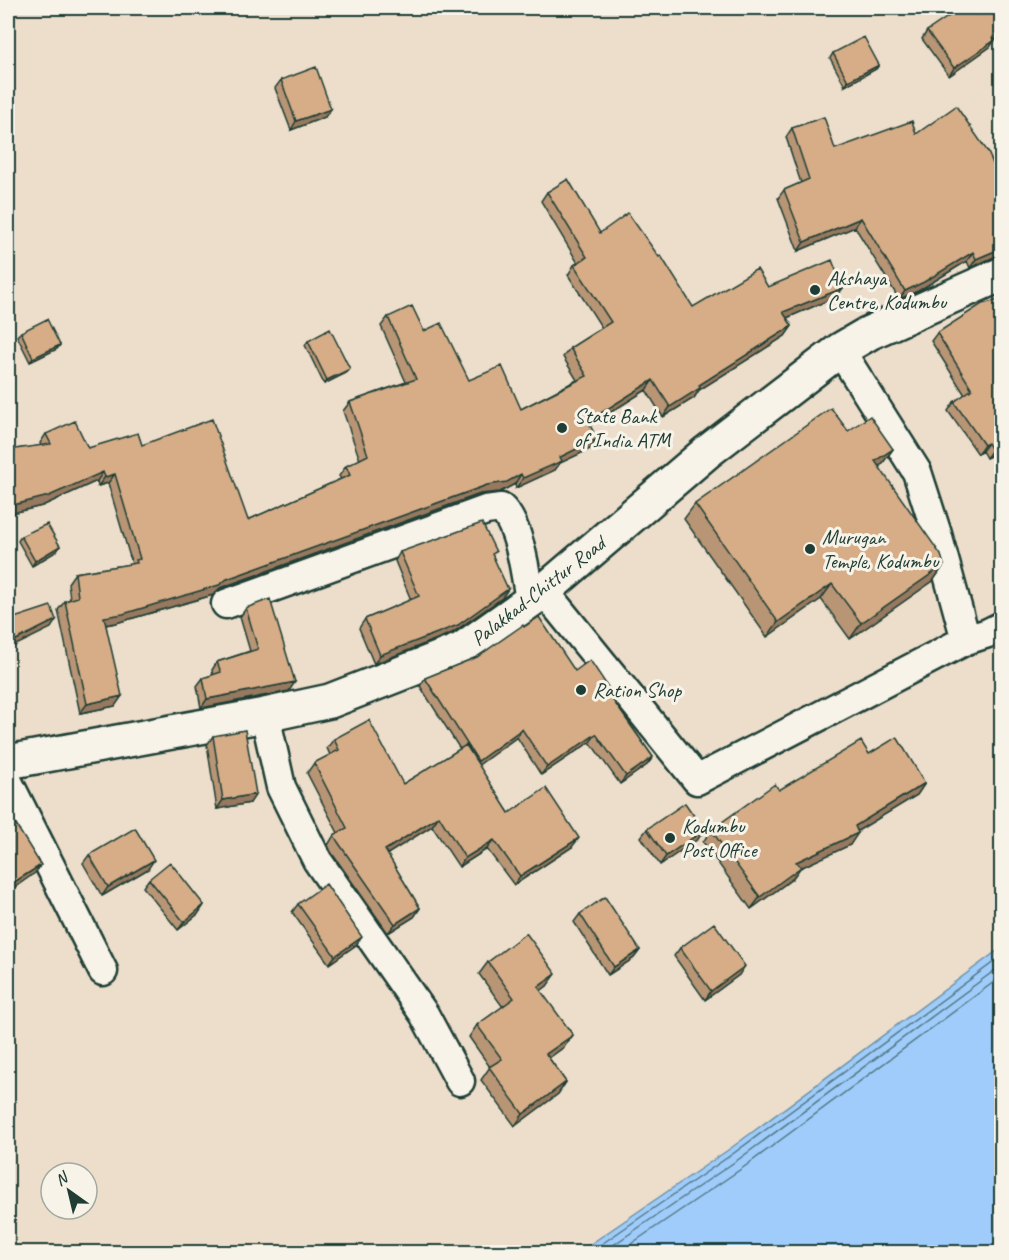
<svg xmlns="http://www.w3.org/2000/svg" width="1009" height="1260" viewBox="0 0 1009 1260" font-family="Caveat,sans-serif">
<rect width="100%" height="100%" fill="#eddecb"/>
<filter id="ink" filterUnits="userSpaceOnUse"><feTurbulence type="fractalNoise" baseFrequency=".0167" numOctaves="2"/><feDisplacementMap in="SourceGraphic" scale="12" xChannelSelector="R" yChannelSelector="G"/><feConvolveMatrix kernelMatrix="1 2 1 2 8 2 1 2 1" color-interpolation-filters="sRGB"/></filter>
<g filter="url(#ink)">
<path fill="#9fccfa" stroke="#6c93ab" stroke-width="1.5" d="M 1001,948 L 1001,1252 L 579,1252 L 731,1148 Z"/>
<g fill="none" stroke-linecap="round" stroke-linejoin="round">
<path stroke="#527683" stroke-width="1.5" d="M 590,1252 L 734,1153 L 1002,956
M 603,1252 L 739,1159 L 1002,965
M 619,1252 L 744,1167 L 1002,976"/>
<defs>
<path id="minor" d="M 840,350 L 917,472 L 937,534 L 966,640
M 544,591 L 697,780 L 966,640 L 988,633 L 1002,626
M 226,604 L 486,510 L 501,508 C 520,525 526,576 530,601
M 265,715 L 281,787 L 317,860 L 424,1014 L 460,1081
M 8,782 L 103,971"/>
<path id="secondary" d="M 8,762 L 265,715 L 330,701 L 461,650 L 544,591 L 707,452 L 840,350 L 869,333 L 1002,274"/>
</defs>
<use href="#minor" stroke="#1f3d34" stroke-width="33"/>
<use href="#secondary" stroke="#1f3d34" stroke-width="38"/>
<use href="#minor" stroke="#f7f3e8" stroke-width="28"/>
<use href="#secondary" stroke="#f7f3e8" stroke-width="33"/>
</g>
<path fill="#b89574" stroke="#1f3d34" stroke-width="1.5" d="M 1002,8 L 1002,35 L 995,39 L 990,47 L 949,76 L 922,39 L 927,31 Z
M 833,53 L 879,65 L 876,69 L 845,86 L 830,58 Z
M 281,80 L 325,117 L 291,130 L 275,88 Z
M 792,128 L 835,149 L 916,134 L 1002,185 L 1002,256 L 994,257 L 970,268 L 967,261 L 918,291 L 899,299 L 855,227 L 798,251 L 778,198 L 784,190 L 801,183 L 786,137 Z
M 547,192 L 693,307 L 768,287 L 843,288 L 836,297 L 787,318 L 792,326 L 785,336 L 699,390 L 694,398 L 663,417 L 646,390 L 590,425 L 590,449 L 560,463 L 555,470 L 516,488 L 515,484 L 500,492 L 480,494 L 220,588 L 213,595 L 116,623 L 106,625 L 115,706 L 80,713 L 58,610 L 65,601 L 70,599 L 68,583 L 75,573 L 132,564 L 108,483 L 98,486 L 97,481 L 42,506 L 8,514 L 8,450 L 41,446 L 40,443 L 46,434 L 88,448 L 142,445 L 248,520 L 341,479 L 339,476 L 346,466 L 360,460 L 343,411 L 350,402 L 406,382 L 381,326 L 388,317 L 424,331 L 469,380 L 521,409 L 577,380 L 563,357 L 570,348 L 602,328 L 568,275 L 574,265 L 578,263 L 541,201 Z
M 1002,305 L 1002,450 L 986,458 L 982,451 L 978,454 L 948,411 L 954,402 L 965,395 L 931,341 L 937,333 Z
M 21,332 L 60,345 L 57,349 L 30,362 L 17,336 Z
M 308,341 L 346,373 L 324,384 L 305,345 Z
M 848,431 L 893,449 L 882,464 L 879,467 L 944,565 L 933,581 L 850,639 L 821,599 L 767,637 L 684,519 L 695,504 Z
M 21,536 L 60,546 L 57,551 L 32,566 L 18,541 Z
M 1002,551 L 1002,576 L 994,560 L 1000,552 Z
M 400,552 L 493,556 L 502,598 L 452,633 L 374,664 L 359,628 L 365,619 L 411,600 L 395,561 Z
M 246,608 L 289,691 L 201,708 L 197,686 L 203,678 L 213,675 L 212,670 L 217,662 L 250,651 L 240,617 Z
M 524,627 L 575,671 L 610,690 L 608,693 L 653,757 L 647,765 L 620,784 L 590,742 L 541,775 L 517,737 L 478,765 L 509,813 L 572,847 L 514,885 L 487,849 L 459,867 L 432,826 L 387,854 L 420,908 L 414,917 L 388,933 L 331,852 L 328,845 L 334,835 L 338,833 L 307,773 L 314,763 L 330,755 L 327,748 L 334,739 L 403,784 L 460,749 L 420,686 L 425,678 L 477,657 Z
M 213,736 L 250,803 L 217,809 L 207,745 Z
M 869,754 L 925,783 L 917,795 L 857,831 L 850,845 L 800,868 L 792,879 L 751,909 L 703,842 L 711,830 Z
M 647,829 L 698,839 L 660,865 L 641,837 Z
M 89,855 L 148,869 L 102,896 L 83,863 Z
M 149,879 L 204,905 L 198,914 L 178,930 L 143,887 Z
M 298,904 L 356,945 L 329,964 L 292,912 Z
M 580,914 L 640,950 L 634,958 L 608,975 L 574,922 Z
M 680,948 L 739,975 L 705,1000 L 674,956 Z
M 488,962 L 547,986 L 540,991 L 573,1035 L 564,1047 L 549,1058 L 566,1082 L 558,1094 L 515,1126 L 481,1080 L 490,1067 L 469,1037 L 477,1025 L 503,1007 L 479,974 Z"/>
<path fill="#96795e" stroke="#1f3d34" stroke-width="1.5" d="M 1002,31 L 1002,35 L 988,44 L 993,37 Z
M 995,40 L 990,47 L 949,76 L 954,68 Z
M 879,65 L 876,69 L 845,86 L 848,81 Z
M 331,109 L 325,117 L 291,130 L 296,121 Z
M 861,218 L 855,227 L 798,251 L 804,242 Z
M 1002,248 L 1002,256 L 994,257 L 970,268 L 976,259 Z
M 973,252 L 967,261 L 918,291 L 899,299 L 905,291 Z
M 843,288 L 836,297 L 777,322 L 783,312 Z
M 792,326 L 785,336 L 699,390 L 694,398 L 663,417 L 670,407 L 699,385 Z
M 60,345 L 57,349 L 30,362 L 33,358 Z
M 350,369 L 346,373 L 324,384 L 327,380 Z
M 653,380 L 646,390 L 581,431 L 588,421 Z
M 597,439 L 590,449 L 560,463 L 555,470 L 516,488 L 523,478 L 560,457 Z
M 988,443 L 982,451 L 978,454 L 984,445 Z
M 1002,445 L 1002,450 L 986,458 L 992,450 Z
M 893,449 L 882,464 L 864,477 L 875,461 Z
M 103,472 L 97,481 L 42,506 L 8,514 L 8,508 L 9,506 Z
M 115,474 L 108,483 L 98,486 L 105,477 Z
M 521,474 L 515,484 L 500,492 L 480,494 L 220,588 L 213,595 L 116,623 L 98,626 L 104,617 L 227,579 L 487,485 Z
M 60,546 L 57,551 L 32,566 L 35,561 Z
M 944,565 L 933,581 L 850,639 L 861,623 Z
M 832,584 L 821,599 L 767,637 L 778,622 Z
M 508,589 L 502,598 L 452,633 L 374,664 L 380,655 Z
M 56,620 L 51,628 L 8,649 L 8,644 Z
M 295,682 L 289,691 L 201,708 L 207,699 Z
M 122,696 L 115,706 L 80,713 L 87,704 Z
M 522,729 L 517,737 L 473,769 L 478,761 Z
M 596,734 L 590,742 L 541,775 L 547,767 Z
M 653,757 L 647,765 L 620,784 L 626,776 Z
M 925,783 L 917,795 L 846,838 L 855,826 Z
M 256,794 L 250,803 L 217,809 L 223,800 Z
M 439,816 L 432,826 L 378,860 L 385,850 Z
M 704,830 L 698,839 L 660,865 L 666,856 Z
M 858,833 L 850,845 L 800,868 L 792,879 L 751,909 L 760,897 L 796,862 Z
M 579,838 L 572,847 L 514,885 L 520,876 Z
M 494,840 L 487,849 L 459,867 L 465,858 Z
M 154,860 L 148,869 L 102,896 L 108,887 Z
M 41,865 L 35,873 L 8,892 L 8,886 Z
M 204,905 L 198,914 L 178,930 L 184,922 Z
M 420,908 L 414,917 L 388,933 L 395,924 Z
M 362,937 L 356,945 L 329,964 L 335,956 Z
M 640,950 L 634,958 L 608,975 L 614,967 Z
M 745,966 L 739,975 L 705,1000 L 711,991 Z
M 556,974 L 547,986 L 529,1000 L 538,987 Z
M 573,1035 L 564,1047 L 538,1066 L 546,1054 Z
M 566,1082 L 558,1094 L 515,1126 L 523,1114 Z"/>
<path fill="#d6ad87" stroke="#1f3d34" stroke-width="1.5" d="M 961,8 L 972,8 L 977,15 L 987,8 L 1002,8 L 1002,31 L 993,37 L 995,40 L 954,68 L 927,31 Z
M 864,37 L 879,65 L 848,81 L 833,53 Z
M 316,67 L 331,109 L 296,121 L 281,80 Z
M 956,106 L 988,152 L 1002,185 L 1002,248 L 976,259 L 973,252 L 924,282 L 905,291 L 861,218 L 804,242 L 784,190 L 809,179 L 792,128 L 824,117 L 835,149 L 912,121 L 916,134 Z
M 568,179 L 600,233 L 628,213 L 659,257 L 661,256 L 693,307 L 757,269 L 768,287 L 832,260 L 843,288 L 783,312 L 792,326 L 699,385 L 700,388 L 670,407 L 653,380 L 588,421 L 597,439 L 560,457 L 562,461 L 523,478 L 521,474 L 507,482 L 487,485 L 227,579 L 219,585 L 123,614 L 104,617 L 122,696 L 87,704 L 65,601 L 78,597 L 75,573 L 137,563 L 136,560 L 140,559 L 115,474 L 105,477 L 103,472 L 49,496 L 9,506 L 8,493 L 8,450 L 51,444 L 46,434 L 75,421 L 88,448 L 138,433 L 142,445 L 212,419 L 248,520 L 350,475 L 346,466 L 368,455 L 350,402 L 416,379 L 388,317 L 412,306 L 424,331 L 441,323 L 469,380 L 502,366 L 521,409 L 587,376 L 570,348 L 611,322 L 574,265 L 587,257 L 547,192 Z
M 998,300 L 1002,305 L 1002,445 L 992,450 L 988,443 L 984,445 L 954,402 L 972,389 L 937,333 L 982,304 Z
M 47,319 L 60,345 L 33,358 L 21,332 Z
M 330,329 L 350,369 L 327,380 L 308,341 Z
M 831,408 L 848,431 L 870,416 L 893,449 L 875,461 L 941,555 L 944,565 L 861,623 L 832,584 L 778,622 L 695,504 Z
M 482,523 L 496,552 L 492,554 L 508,589 L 458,625 L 380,655 L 365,619 L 419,596 L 400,552 Z
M 47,524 L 60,546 L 35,561 L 21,536 Z
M 270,599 L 295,682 L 207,699 L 203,678 L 221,672 L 217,662 L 258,649 L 246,608 Z
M 51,606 L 56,620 L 8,644 L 8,620 Z
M 539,617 L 575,671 L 590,660 L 610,690 L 607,692 L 653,757 L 626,776 L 596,734 L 547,767 L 522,729 L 478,761 L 425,678 L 477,657 L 523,625 L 524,627 Z
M 369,720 L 403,784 L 466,745 L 509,813 L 546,788 L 579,838 L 520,876 L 494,840 L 465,858 L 439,816 L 385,850 L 420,908 L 395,924 L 338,842 L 334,835 L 347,828 L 314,763 L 339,750 L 334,739 Z
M 245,730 L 256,794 L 223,800 L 213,736 Z
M 897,737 L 925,783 L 855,826 L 858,833 L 796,862 L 801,867 L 760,897 L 711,830 L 775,784 L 779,790 L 861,741 L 869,754 Z
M 685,803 L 704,830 L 666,856 L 647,829 Z
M 8,812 L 41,865 L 8,886 Z
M 135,828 L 154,860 L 108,887 L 89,855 Z
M 170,862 L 204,905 L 184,922 L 149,879 Z
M 326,884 L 362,937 L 335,956 L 298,904 Z
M 605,897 L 640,950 L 614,967 L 580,914 Z
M 714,923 L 745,966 L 711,991 L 680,948 Z
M 526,933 L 556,974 L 538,987 L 573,1035 L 546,1054 L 566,1082 L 523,1114 L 489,1067 L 502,1059 L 477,1025 L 514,998 L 488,962 Z"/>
</g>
<g fill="#1f3d34" stroke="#f7f3e8" stroke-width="2">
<circle cx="815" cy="290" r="6"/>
<circle cx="562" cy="428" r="6"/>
<circle cx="810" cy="549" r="6"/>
<circle cx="581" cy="690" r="6"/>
<circle cx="670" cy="838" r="6"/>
</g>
<g text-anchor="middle" stroke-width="6" stroke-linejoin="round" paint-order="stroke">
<g font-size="21" fill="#1f3d34" stroke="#f7f3e8" text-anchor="start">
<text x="827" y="285">Akshaya<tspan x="827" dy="24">Centre, Kodumbu</tspan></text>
<text x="574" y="423">State Bank<tspan x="574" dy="24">of India ATM</tspan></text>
<text x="822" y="544">Murugan<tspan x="822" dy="24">Temple, Kodumbu</tspan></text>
<text x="593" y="697">Ration Shop</text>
<text x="682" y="833">Kodumbu<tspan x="682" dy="24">Post Office</tspan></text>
</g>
<g font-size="21" fill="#1f3d34" stroke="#f7f3e8">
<text transform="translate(538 591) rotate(-38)" y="7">Palakkad-Chittur Road</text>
</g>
</g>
<rect width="1009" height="1260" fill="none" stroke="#f7f3e8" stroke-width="30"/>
<rect x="15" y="15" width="979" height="1230" fill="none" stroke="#1f3d34" stroke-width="2" filter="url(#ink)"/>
<g transform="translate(69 1191) rotate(326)"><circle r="28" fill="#f7f3e8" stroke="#a1aaa0" stroke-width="1.5"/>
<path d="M0-4.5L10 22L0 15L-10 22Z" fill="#1f3d34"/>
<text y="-9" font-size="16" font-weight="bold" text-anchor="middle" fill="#1f3d34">N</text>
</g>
</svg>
